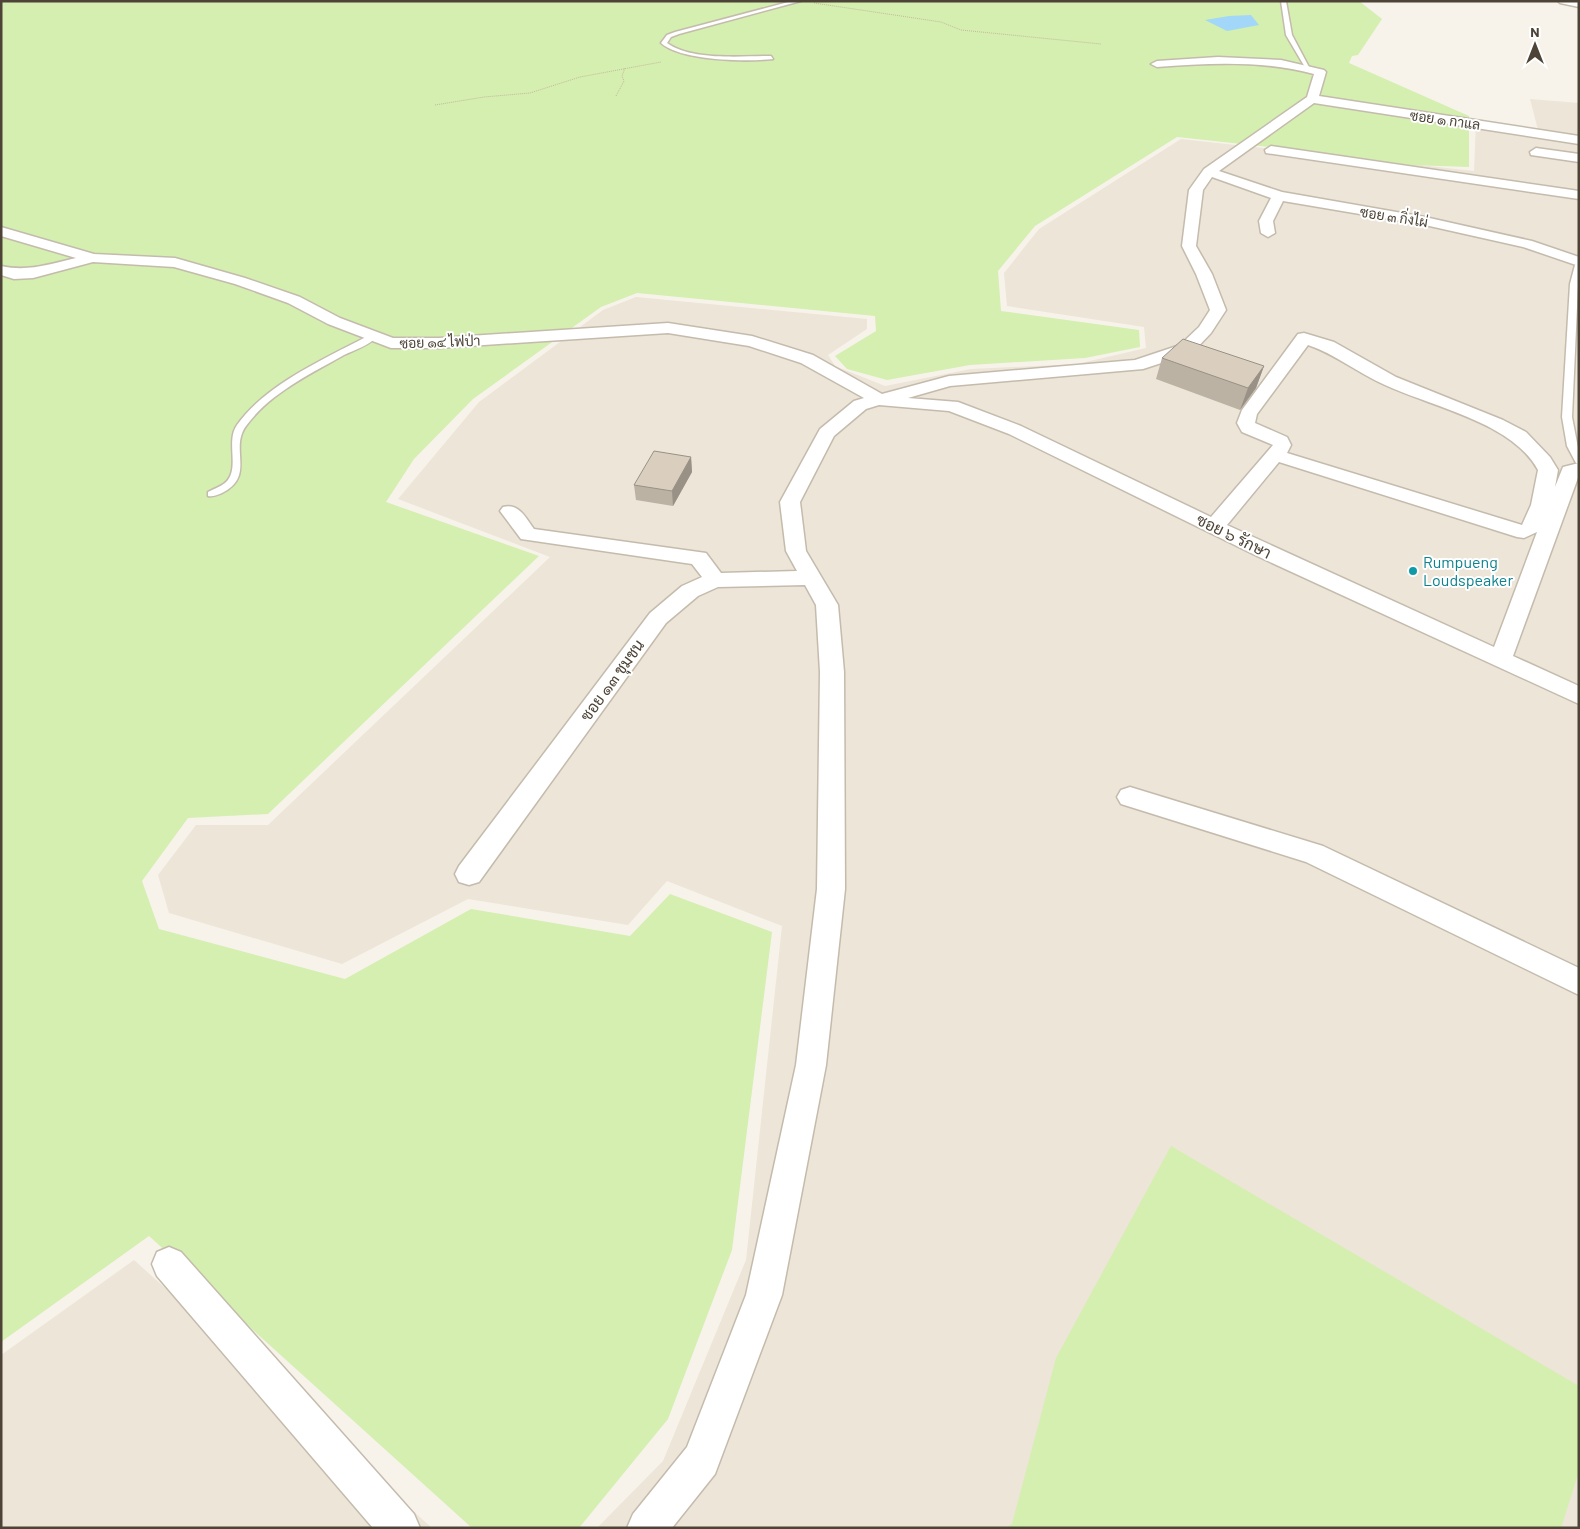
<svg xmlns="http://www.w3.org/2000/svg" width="1580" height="1529" viewBox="0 0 1580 1529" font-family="Barlow,Sarabun,sans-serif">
<rect width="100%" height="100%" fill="#f7f3eb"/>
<path fill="#ece5d8" d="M 1530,99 L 1579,103 L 1579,1528 L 597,1528 L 663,1461 L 746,1260 L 782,926 L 667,881 L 628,925 L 468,899 L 342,964 L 169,913 L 158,875 L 196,825 L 268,825 L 550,557 L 398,499 L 479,402 L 603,310 L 636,297 L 867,319 L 867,329 L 828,355 L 835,366 L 885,386 L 971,369 L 1077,364 L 1146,348 L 1144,327 L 1007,306 L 1004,273 L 1039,229 L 1181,139 L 1474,171 L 1476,122 L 1538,130 Z
M 134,1260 L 432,1528 L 1,1528 L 1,1355 Z"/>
<path fill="#d4efb0" d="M 1,1 L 1359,1 L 1382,19 L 1358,55 L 1352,56 L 1349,63 L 1469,116 L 1469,167 L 1409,165 L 1324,153 L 1177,137 L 1035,226 L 998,271 L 1001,311 L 1139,330 L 1140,347 L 1085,358 L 970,365 L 887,380 L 847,369 L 835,356 L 876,331 L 875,316 L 637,293 L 601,307 L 473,399 L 414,459 L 386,502 L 539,556 L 268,814 L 188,818 L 142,881 L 159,929 L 345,979 L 471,909 L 630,936 L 670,894 L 772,932 L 732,1250 L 668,1419 L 579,1528 L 472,1528 L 149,1236 L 1,1342 Z
M 1171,1146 L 1579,1386 L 1579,1471 L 1561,1528 L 1006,1528 L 1012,1524 L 1056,1358 Z"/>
<path fill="#a2d7f9" d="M 1251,15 L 1259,25 L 1227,31 L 1205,20 L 1229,16 Z"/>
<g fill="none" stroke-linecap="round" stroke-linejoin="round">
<defs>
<path id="lane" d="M 792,1 L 801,1 L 679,34 L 671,37 L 667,43 C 692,61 741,56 771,56 L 773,59 C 746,62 681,61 661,43 L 667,35 L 675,32 Z
M 1281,1 L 1286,1 L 1292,35 L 1310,69 L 1306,69 L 1286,35 Z
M 1579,263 L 1572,417 L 1579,453 L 1579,464 L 1576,463 L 1567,446 L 1562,417 L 1570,284 L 1575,265 Z
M 370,335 L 377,337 C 369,345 355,350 344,355 C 310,374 269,394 246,426 C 229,449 256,476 222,493 C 217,495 213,497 208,496 L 208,492 C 213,489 220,487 225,483 C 241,469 225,442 237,425 C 266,384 326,358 370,335 Z"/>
<path id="street" d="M 1558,1 L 1579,1 L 1579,7 L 1560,3 Z
M 1218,57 L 1281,60 L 1324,70 L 1326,72 L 1319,96 L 1579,136 L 1579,144 L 1314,103 L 1219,171 L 1282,192 L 1425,217 L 1532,241 L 1579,257 L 1579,266 L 1523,247 L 1425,225 L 1283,201 L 1273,221 L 1275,233 L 1268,237 L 1261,233 L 1259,221 L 1271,198 L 1212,177 L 1203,190 L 1196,246 L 1212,274 L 1226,310 L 1211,333 L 1192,353 L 1143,369 L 950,386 L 908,398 L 958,402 L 1021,426 L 1211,517 L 1273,445 L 1242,432 L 1237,423 L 1242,410 L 1298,334 L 1304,333 L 1334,342 L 1396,377 L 1503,420 L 1526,432 L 1550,457 L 1558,470 L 1555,487 L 1563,467 L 1579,463 L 1579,475 L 1513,656 L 1579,686 L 1579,704 L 1257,556 L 1009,434 L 949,411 L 879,405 L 866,409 L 834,436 L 800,502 L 806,551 L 838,605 L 844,672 L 845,889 L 826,1065 L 782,1295 L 715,1474 L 672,1528 L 627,1528 L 633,1514 L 687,1447 L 746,1295 L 796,1065 L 817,889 L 820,672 L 816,605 L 805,585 L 718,587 L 698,596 L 666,623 L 479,882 L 469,885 L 459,882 L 455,874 L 459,866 L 650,613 L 682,586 L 702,577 L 692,564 L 521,539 L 500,511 L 503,507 C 519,503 525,517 534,529 L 706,553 L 721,573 L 797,571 L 786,551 L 780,502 L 820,429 L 854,401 L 864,398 L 801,363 L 749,346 L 668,333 L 439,348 L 391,348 L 328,324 L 288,303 L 235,284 L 174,267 L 93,262 L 33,278 L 14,279 L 1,275 L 1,266 C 28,272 50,264 76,258 L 1,236 L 1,227 L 94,254 L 175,258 L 245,278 L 300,297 L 340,318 L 393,338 L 439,338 L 668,323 L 752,336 L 813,355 L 882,394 L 949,376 L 1135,360 L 1180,345 L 1199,327 L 1210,310 L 1196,274 L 1182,246 L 1189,190 L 1204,169 L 1307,97 L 1314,74 C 1262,60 1209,63 1157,67 L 1151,64 L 1157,61 ZM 1308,345 C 1335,354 1358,373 1385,385 C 1432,407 1512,422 1538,470 L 1531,505 L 1522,525 L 1287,453 L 1291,445 L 1287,437 L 1255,423 L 1257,414 ZM 1279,462 L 1517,537 L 1524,538 L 1537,532 L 1494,647 L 1227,525 Z
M 1271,146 L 1579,191 L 1579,199 L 1266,153 L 1265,150 Z
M 1536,148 L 1579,154 L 1579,162 L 1531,155 L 1530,152 Z
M 1130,787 L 1323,846 L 1579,968 L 1579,995 L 1306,862 L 1121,804 L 1117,797 L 1121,790 Z
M 169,1247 L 181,1252 L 414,1514 L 420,1528 L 373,1528 L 157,1276 L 152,1264 L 157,1252 Z"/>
</defs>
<use href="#lane" stroke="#c4bbac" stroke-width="3"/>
<use href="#street" stroke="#c4bbac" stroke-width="3"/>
<path stroke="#c8b79b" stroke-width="1" stroke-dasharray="1 1" stroke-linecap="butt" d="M 814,3 L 941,22 L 961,30 L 1101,44
M 616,96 L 624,81 L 622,76 L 625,68
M 435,105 L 484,97 L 530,93 L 580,77 L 661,62"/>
<use href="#lane" fill="#fff" fill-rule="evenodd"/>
<use href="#street" fill="#fff" fill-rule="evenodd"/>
</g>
<path fill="#bbb2a4" d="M 1162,358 L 1264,366 L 1256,388 L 1240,410 L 1156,379 Z
M 691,457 L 692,472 L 673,506 L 636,500 L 634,485 Z"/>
<path fill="#999186" d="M 1264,366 L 1256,388 L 1240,410 L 1248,388 Z
M 691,457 L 692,472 L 673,506 L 672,491 Z"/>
<path fill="#dacfbf" stroke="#999186" d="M 1183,339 L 1264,366 L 1248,388 L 1162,358 Z
M 654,451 L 691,457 L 672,491 L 634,485 Z"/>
<circle fill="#0f9aa8" stroke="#fff" stroke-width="2" cx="1413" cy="571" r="5"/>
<g text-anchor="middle" stroke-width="4" stroke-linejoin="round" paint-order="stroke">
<g font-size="14" fill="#4d4437" stroke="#fff">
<text transform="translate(1445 120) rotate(8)" y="5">ซอย ๑ กาแล</text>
<text transform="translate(1394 217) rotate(9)" y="5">ซอย ๓ กิ่งไผ่</text>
<text transform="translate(440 342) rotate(-2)" y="5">ซอย ๑๔ ไฟป่า</text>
</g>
<g font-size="16" fill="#4d4437" stroke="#fff">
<text transform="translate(1234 536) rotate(26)" y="6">ซอย ๖ รักษา</text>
<text transform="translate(612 680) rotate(-54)" y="6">ซอย ๑๓ ชุมชน</text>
</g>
<g font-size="16" fill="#0d838f" stroke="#fff" text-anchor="start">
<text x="1423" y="568">Rumpueng<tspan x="1423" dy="18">Loudspeaker</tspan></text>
</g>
</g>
<rect width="1580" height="1529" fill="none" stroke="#4d4437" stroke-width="5"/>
<g transform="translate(1535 45)" stroke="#ffffff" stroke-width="4" paint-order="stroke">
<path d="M0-4L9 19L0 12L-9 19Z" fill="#4d4437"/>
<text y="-8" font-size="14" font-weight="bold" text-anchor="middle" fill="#4d4437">N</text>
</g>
</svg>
